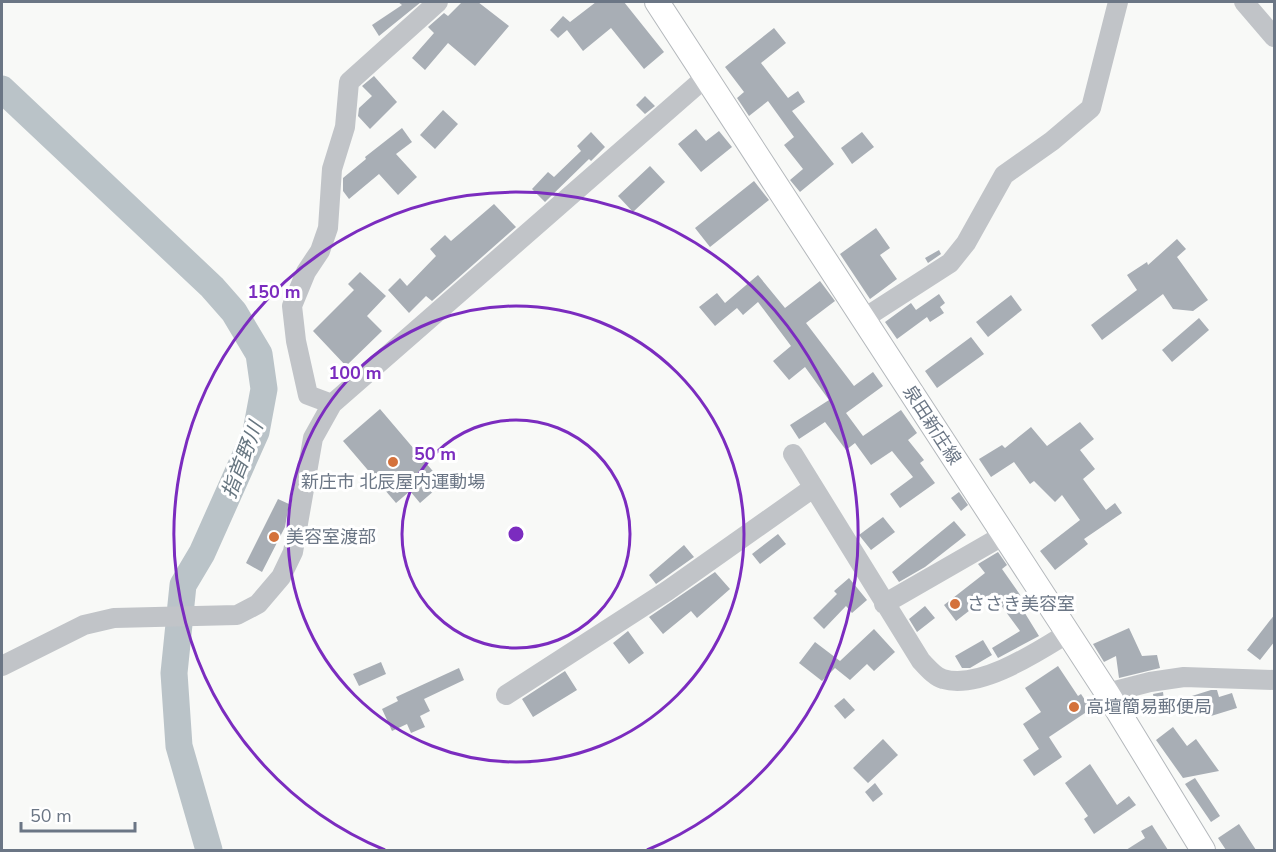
<svg xmlns="http://www.w3.org/2000/svg" width="1276" height="852" viewBox="0 0 1276 852" font-family="'Nunito Sans','Noto Sans JP',sans-serif">
<rect width="100%" height="100%" fill="#f8f9f7"/>
<g fill="none" stroke-linecap="round" stroke-linejoin="round">
<path stroke="#bac3c8" stroke-width="27" d="M 2,89 L 212,287 L 234,312 L 259,354 L 264,389 L 256,432 L 202,553 L 183,585 L 174,673 L 179,746 L 209,850"/>
</g>
<path fill="#a8aeb5" d="M 398,2 L 421,2 L 379,36 L 372,25 L 402,5 Z
M 462,2 L 478,2 L 509,26 L 475,66 L 448,43 L 425,70 L 412,58 L 434,33 L 428,27 L 444,13 L 448,16 Z
M 596,2 L 624,2 L 664,52 L 644,69 L 611,28 L 583,51 L 567,30 L 558,38 L 550,30 L 563,16 L 570,22 Z
M 774,28 L 786,43 L 761,63 L 788,98 L 798,91 L 805,102 L 792,111 L 834,164 L 800,192 L 790,180 L 803,169 L 784,145 L 794,137 L 768,101 L 749,116 L 737,98 L 744,92 L 725,67 Z
M 374,76 L 397,102 L 370,129 L 358,116 L 359,108 L 372,96 L 362,86 Z
M 645,96 L 655,106 L 645,114 L 636,105 Z
M 443,110 L 458,124 L 435,149 L 420,135 Z
M 402,128 L 412,142 L 396,154 L 417,177 L 398,195 L 379,174 L 349,199 L 343,191 L 343,178 L 366,159 L 365,157 Z
M 696,129 L 706,141 L 719,131 L 732,147 L 701,172 L 678,144 Z
M 591,132 L 605,147 L 591,161 L 589,159 L 545,202 L 532,189 L 548,172 L 554,177 L 581,151 L 577,146 Z
M 862,132 L 874,147 L 852,164 L 841,148 Z
M 650,166 L 665,182 L 633,212 L 618,196 Z
M 754,181 L 769,200 L 710,247 L 695,228 Z
M 494,204 L 516,227 L 432,301 L 426,296 L 409,313 L 388,290 L 400,278 L 407,286 L 436,256 L 430,249 L 445,235 L 451,241 Z
M 876,228 L 890,248 L 880,255 L 897,279 L 870,299 L 840,254 Z
M 1177,239 L 1186,249 L 1177,257 L 1208,300 L 1193,311 L 1173,309 L 1163,294 L 1102,340 L 1091,325 L 1137,290 L 1127,275 L 1147,262 L 1148,265 Z
M 939,250 L 941,254 L 928,263 L 925,258 Z
M 360,272 L 386,296 L 367,316 L 382,331 L 346,366 L 313,331 L 354,290 L 348,284 Z
M 758,275 L 785,308 L 820,281 L 835,301 L 806,323 L 854,386 L 873,372 L 883,386 L 846,413 L 863,436 L 901,410 L 917,433 L 908,440 L 924,460 L 920,463 L 935,483 L 900,508 L 890,494 L 913,477 L 892,451 L 871,465 L 855,443 L 846,450 L 825,422 L 799,439 L 790,425 L 829,400 L 805,367 L 789,380 L 773,361 L 791,346 L 758,302 L 743,315 L 737,308 L 715,326 L 699,307 L 717,293 L 725,303 Z
M 939,294 L 945,303 L 940,307 L 944,313 L 930,322 L 927,317 L 897,339 L 885,322 L 911,303 L 916,310 Z
M 1011,295 L 1022,310 L 988,337 L 976,322 Z
M 1199,318 L 1209,330 L 1172,362 L 1162,350 Z
M 971,337 L 984,354 L 937,388 L 925,371 Z
M 380,409 L 443,483 L 420,503 L 410,491 L 396,503 L 343,441 Z
M 1080,422 L 1094,439 L 1080,450 L 1095,469 L 1083,479 L 1106,510 L 1115,503 L 1122,513 L 1084,539 L 1088,544 L 1055,570 L 1040,551 L 1080,520 L 1062,495 L 1055,502 L 1034,481 L 1030,484 L 1014,462 L 991,477 L 979,459 L 1002,445 L 1005,448 L 1031,427 L 1047,446 Z
M 959,492 L 968,505 L 961,511 L 951,498 Z
M 278,499 L 289,504 L 285,527 L 262,572 L 246,563 Z
M 883,517 L 895,532 L 871,550 L 859,535 Z
M 954,521 L 966,535 L 925,567 L 899,582 L 892,572 Z
M 778,534 L 786,544 L 760,564 L 752,554 Z
M 684,545 L 694,557 L 656,584 L 649,575 Z
M 998,552 L 1007,565 L 1002,569 L 1028,606 L 1023,610 L 1039,636 L 998,658 L 992,648 L 1020,631 L 992,593 L 956,621 L 944,605 L 985,573 L 978,564 Z
M 715,572 L 730,589 L 697,618 L 691,611 L 663,634 L 649,617 Z
M 849,578 L 867,600 L 852,613 L 846,606 L 824,629 L 813,618 L 837,594 L 834,591 Z
M 925,606 L 935,618 L 917,632 L 909,619 Z
M 1275,614 L 1275,641 L 1260,660 L 1247,650 Z
M 1129,628 L 1142,656 L 1157,655 L 1160,668 L 1119,678 L 1116,656 L 1104,662 L 1093,644 Z
M 874,629 L 895,652 L 874,671 L 867,664 L 850,680 L 835,668 L 822,681 L 799,663 L 815,642 L 840,661 Z
M 628,631 L 644,653 L 629,664 L 613,643 Z
M 983,640 L 992,655 L 970,668 L 962,668 L 955,656 Z
M 381,662 L 386,674 L 359,686 L 353,674 Z
M 1058,666 L 1078,696 L 1081,694 L 1091,709 L 1049,737 L 1062,757 L 1034,776 L 1023,760 L 1039,749 L 1023,724 L 1041,712 L 1025,688 Z
M 459,668 L 464,680 L 424,699 L 430,711 L 420,716 L 425,727 L 411,733 L 407,724 L 392,731 L 382,709 L 398,701 L 396,697 Z
M 565,671 L 577,690 L 533,717 L 522,699 Z
M 1211,690 L 1217,690 L 1219,697 L 1232,693 L 1237,708 L 1211,716 L 1209,707 L 1181,716 L 1176,701 Z
M 1163,692 L 1165,707 L 1156,709 L 1153,694 Z
M 844,698 L 855,710 L 845,719 L 834,706 Z
M 1173,727 L 1187,746 L 1196,739 L 1219,771 L 1183,778 L 1156,740 Z
M 883,739 L 898,755 L 868,783 L 853,768 Z
M 1090,764 L 1117,805 L 1129,796 L 1136,805 L 1094,834 L 1084,819 L 1088,816 L 1065,783 Z
M 1195,778 L 1220,816 L 1211,822 L 1185,784 Z
M 875,783 L 883,794 L 873,802 L 865,792 Z
M 1239,824 L 1256,850 L 1226,850 L 1218,838 Z
M 1152,825 L 1168,850 L 1126,850 L 1145,838 L 1141,831 Z"/>
<g fill="none" stroke-linecap="round" stroke-linejoin="round">
<defs>
<path id="major" d="M 657,2 L 1107,693 L 1203,850"/>
</defs>
<use href="#major" stroke="#b4b8bc" stroke-width="26"/>
<path stroke="#c1c4c8" stroke-width="20" d="M 1244,2 L 1274,37
M 863,319 L 950,263 L 966,243 L 1004,175 L 1052,141 L 1091,108 L 1118,2
M 332,404 L 308,395 L 296,341 L 292,306 L 306,272 L 320,251 L 328,228 L 332,169 L 345,127 L 349,82 L 438,2
M 793,454 L 921,661 C 927,667 935,677 943,679 C 980,690 1037,652 1068,633
M 884,604 L 1004,535
M 2,666 L 84,625 L 114,618 L 237,615 L 258,604 L 281,577 L 293,552 L 313,438 L 332,404 L 706,77
M 1107,693 L 1150,682 L 1184,677 L 1274,680
M 506,695 L 667,591 L 813,488"/>
<use href="#major" stroke="#fff" stroke-width="24"/>
</g>
<g fill="none" stroke="#7b2cbf" stroke-width="3">
<circle cx="516" cy="534" r="114"/>
<circle cx="516" cy="534" r="228"/>
<path d="M385 850A342 342 0 1 1 647 850"/>
</g>
<g fill="#d4723c" stroke="#fff" stroke-width="2">
<circle cx="393" cy="462" r="6"/>
<circle cx="274" cy="537" r="6"/>
<circle cx="955" cy="604" r="6"/>
<circle cx="1074" cy="707" r="6"/>
</g>
<g text-anchor="middle" stroke-width="6" stroke-linejoin="round" paint-order="stroke">
<g font-size="18" fill="#6b7685" stroke="#fff">
<text transform="translate(932 425) rotate(57)" y="6">泉田新庄線</text>
</g>
<g font-size="18" fill="#6b7685" stroke="#fff" text-anchor="start">
<text x="393" y="488" text-anchor="middle">新庄市 北辰屋内運動場</text>
<text x="286" y="543">美容室渡部</text>
<text x="967" y="610">ささき美容室</text>
<text x="1086" y="713">高壇簡易郵便局</text>
</g>
<g font-size="20" font-style="italic" fill="#677680" stroke="#fff">
<text transform="translate(242 460) rotate(-69)" y="7">指首野川</text>
</g>
</g>
<circle cx="516" cy="534" r="9" fill="#7b2cbf" stroke="#fff" stroke-width="3"/>
<g font-size="18" text-anchor="middle" font-weight="bold" fill="#7b2cbf" stroke="#fff" stroke-width="6" stroke-linejoin="round" paint-order="stroke">
<text x="274" y="298">150 m</text>
<text x="355" y="379">100 m</text>
<text x="435" y="460">50 m</text>
</g>
<rect width="1276" height="852" fill="none" stroke="#6b7685" stroke-width="6"/>
<path d="M21 822v9h114v-9" fill="none" stroke="#6b7685" stroke-width="3"/>
<text x="30" y="822" font-size="18" fill="#6b7685" stroke="#ffffff" stroke-width="4.5" paint-order="stroke">50 m</text>
</svg>
